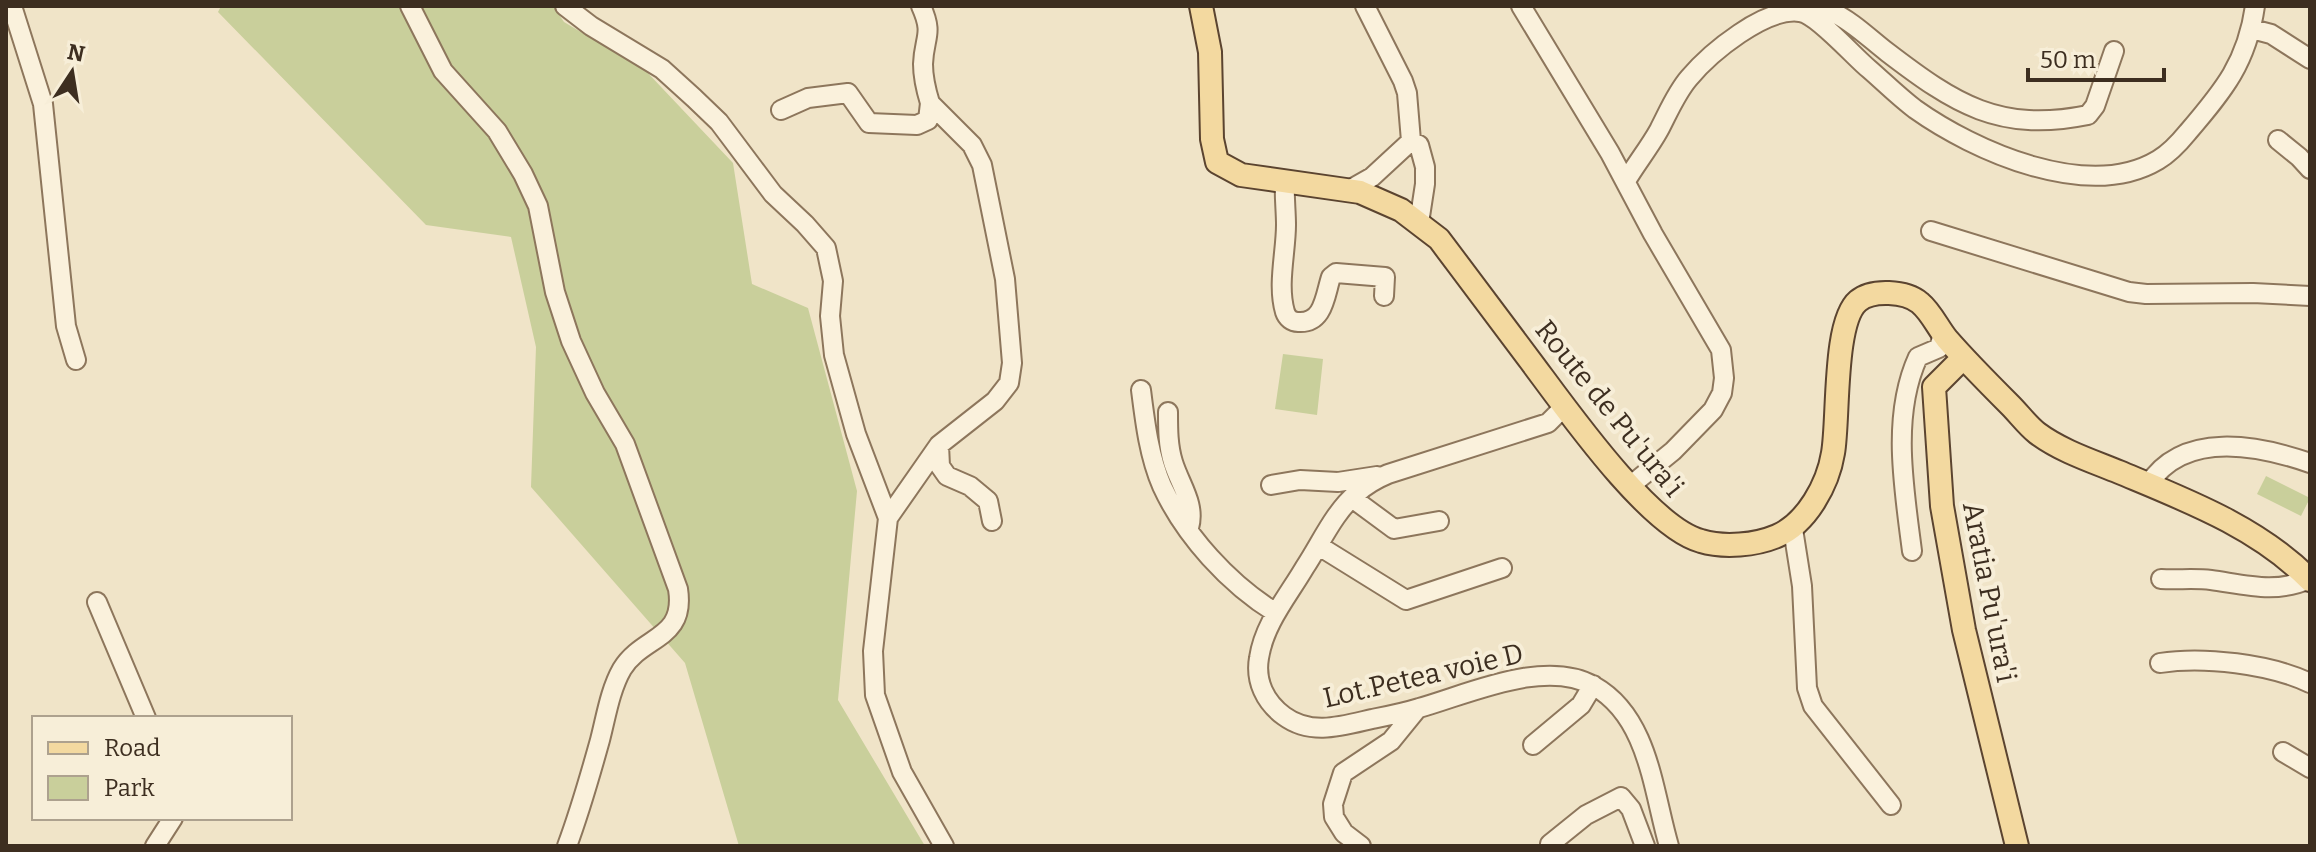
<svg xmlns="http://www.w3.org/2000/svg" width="2316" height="852" viewBox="0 0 2316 852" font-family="Bitter,serif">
<rect width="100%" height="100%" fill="#f0e4c8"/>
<path fill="#c9cf9b" d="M 221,6 L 553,6 L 564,22 L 645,70 L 733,163 L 752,284 L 808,308 L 857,491 L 838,700 L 925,846 L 739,846 L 685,663 L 531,487 L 536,347 L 511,237 L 426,225 L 218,12 Z
M 1283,354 L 1323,359 L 1317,415 L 1275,409 Z
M 2266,476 L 2310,498 L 2301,516 L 2257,494 Z"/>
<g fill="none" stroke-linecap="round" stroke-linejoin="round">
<defs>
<path id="minor" d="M 12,6 L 43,104 L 66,326 L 76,360
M 410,6 L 443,71 L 497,131 L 523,174 L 538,206 L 555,292 L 571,341 L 595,393 L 625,444 L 678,589 C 686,640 643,635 622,669 C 610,690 606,717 600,740 C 590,776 580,811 567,846
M 565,6 L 591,26 L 662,69 L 694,98 L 719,122 L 773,194 L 805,224 L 826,248 L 833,281 L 830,316 L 834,355 L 856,434 L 888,518 L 873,651 L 875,695 L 902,772 L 944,846
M 921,6 C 934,35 924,36 923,64 C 923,78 926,90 930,103
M 1365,6 L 1403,81 L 1407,93 L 1411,141 L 1419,145 L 1425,167 L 1425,184 L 1419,223
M 1521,6 L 1610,153 L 1653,234 L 1721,350 L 1724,378 L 1722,393 L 1713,410 L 1673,451 L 1630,486
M 1802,11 C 1811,11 1824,9 1832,12 C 1852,21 1870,39 1887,52 C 1955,104 1999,133 2088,115 L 2095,106 L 2114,51
M 2252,29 L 2271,34 L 2310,59
M 781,110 L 808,98 L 848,93 L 869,123 L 917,125 L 928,120 L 930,103 L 972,145 L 982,165 L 1005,279 L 1012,363 L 1009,383 L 995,401 L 939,445 L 888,518
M 2278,140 L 2299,157 L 2310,169
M 1285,181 C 1284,196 1286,210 1286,225 C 1286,252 1277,285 1285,312 C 1287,318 1292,322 1298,322 C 1324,324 1325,295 1331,277 L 1336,273 L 1385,277 L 1384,296
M 1626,181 C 1636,164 1649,148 1659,130 C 1668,113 1676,93 1689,78 C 1710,53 1765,7 1800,12 C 1817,14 1854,57 1869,69 C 1884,82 1899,97 1915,109 C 1974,151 2088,202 2158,160 C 2170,153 2179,143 2188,132 C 2224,90 2247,62 2255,6
M 1349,190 L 1372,177 L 1411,141
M 1931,231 L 2129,292 L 2146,294 L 2253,293 L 2310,296
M 1141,390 C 1145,422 1149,456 1162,486 C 1185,536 1229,584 1276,613
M 1564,407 L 1548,423 L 1388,474 C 1376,479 1366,485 1357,493 C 1334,512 1321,543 1305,567 C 1288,596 1264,624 1259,658 C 1255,681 1265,702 1284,716 C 1311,736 1342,726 1372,719 C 1387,716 1403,713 1419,708 C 1469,694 1545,658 1594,686 C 1649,717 1653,792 1669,846
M 1168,412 C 1168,429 1168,446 1173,462 C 1180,485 1196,504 1189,528
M 939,445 L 940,466 L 947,476 L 970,486 L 988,501 L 992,521
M 1271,485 L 1300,480 L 1338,482 L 1377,476
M 2148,485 C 2183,430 2258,445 2310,463
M 1352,498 L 1394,529 L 1439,521
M 1793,529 L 1802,586 L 1807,688 L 1813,706 L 1891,805
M 1319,546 L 1406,600 L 1502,568
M 1912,551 C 1904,488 1891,416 1918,357 L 1939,348 L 1943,334
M 2161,579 C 2177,580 2195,578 2211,580 C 2246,585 2276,594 2309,579
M 97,602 L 146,718
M 2160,663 C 2203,656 2270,664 2310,683
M 1533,745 L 1581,705 L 1593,685
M 2283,752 L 2310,768
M 1550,844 L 1586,815 L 1621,797 L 1631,809 L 1645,846
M 155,846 L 173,818
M 1361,846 L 1344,833 L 1334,817 L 1333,804 L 1343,773 L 1391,741 L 1417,709"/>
<path id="major" d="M 1201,6 L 1210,52 L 1212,139 L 1217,162 L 1241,175 L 1360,192 L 1401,210 L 1439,239 C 1469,279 1499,319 1529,359 C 1563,404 1648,527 1701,541 C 1724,548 1756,545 1777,536 C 1807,523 1828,484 1833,453 C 1839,420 1833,322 1858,301 C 1872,289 1906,291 1920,303 C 1931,312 1938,328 1947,339 C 1967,362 1988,383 2010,405 C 2019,414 2027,425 2037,433 C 2061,451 2092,461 2119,472 C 2186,500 2258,527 2310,580
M 1963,358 L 1934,387 L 1942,506 L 1964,630 L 2017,846"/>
</defs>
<use href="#minor" stroke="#8d765c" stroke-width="22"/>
<use href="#major" stroke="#5b4430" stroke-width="26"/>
<use href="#minor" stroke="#faf1dc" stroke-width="18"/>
<use href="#major" stroke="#f3d9a0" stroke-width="22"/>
</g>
<g text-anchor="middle" stroke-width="8" stroke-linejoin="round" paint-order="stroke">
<g font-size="28" fill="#3d2e20" stroke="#f7eed8">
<text transform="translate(1610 408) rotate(51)" y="10">Route de Pu'ura'i</text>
<text transform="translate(1990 592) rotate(79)" y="10">Aratia Pu'ura'i</text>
<text transform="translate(1423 675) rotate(-13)" y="10">Lot.Petea voie D</text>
</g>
</g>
<rect width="2316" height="852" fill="none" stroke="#3d2e20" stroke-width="16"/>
<rect x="32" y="716" width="260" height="104" fill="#f7eed8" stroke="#ada18e" stroke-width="2"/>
<rect x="48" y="742" width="40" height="12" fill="#f3d9a0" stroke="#ada18e" stroke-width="2"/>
<text x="104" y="756" font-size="24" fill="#3d2e20">Road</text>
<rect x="48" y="776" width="40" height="24" fill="#c9cf9b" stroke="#ada18e" stroke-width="2"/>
<text x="104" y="796" font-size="24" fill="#3d2e20">Park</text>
<g transform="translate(72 72) rotate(12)" stroke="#f7eed8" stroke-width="6" paint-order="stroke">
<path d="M0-6L14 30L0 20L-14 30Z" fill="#3d2e20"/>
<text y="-12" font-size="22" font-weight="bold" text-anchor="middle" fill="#3d2e20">N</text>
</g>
<path d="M2028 68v12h136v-12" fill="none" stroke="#3d2e20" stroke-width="4"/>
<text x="2040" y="68" font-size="24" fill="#3d2e20" stroke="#f7eed8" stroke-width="6" paint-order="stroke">50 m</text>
</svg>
